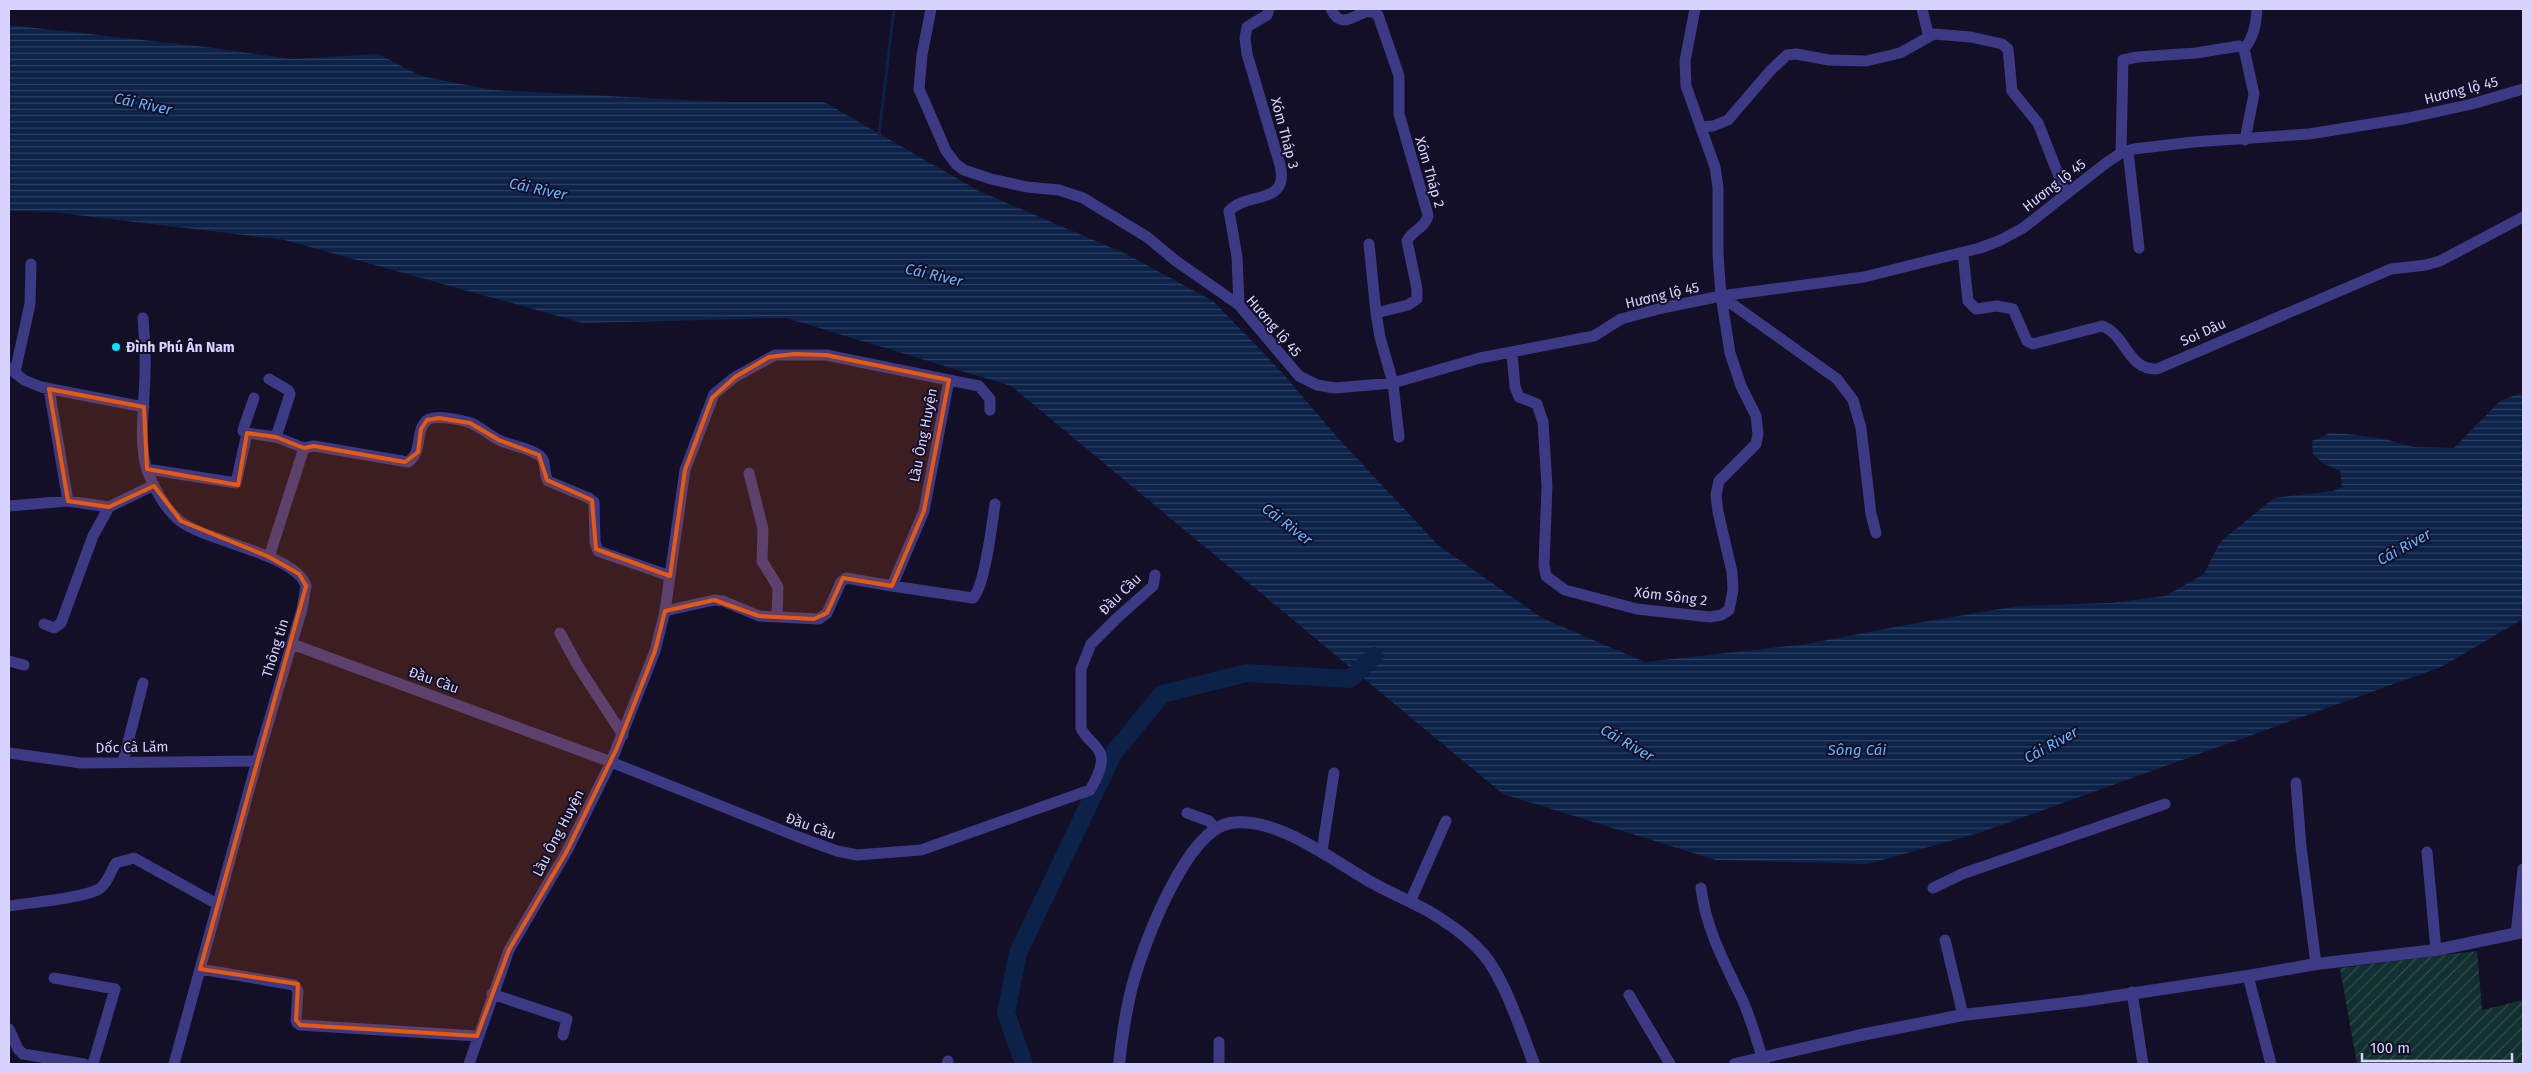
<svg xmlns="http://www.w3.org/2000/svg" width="2532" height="1073" viewBox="0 0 2532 1073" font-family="'Fira Sans',sans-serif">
<defs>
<pattern id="garden-furrows" width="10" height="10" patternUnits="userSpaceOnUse" patternTransform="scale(1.25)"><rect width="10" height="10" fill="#12302f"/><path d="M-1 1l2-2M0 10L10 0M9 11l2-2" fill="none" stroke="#344d4e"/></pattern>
<pattern id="water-rules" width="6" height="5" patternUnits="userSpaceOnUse" patternTransform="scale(1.25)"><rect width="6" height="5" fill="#0c2248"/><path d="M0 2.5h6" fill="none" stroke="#2f4163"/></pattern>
</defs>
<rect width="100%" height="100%" fill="#130f26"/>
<path fill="url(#garden-furrows)" d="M 2477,951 L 2482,1010 L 2523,1000 L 2523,1064 L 2357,1064 L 2340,968 Z"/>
<path fill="url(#water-rules)" d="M 9,25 L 206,47 L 292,59 L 378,54 L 421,76 L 493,90 L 725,102 L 824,102 L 979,191 L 1126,254 L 1213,301 L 1279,369 L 1338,438 L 1438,545 L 1542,618 L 1645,662 L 1807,644 L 1905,625 L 2018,606 L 2111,603 L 2165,596 L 2204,574 L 2220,542 L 2274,498 L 2333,491 L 2342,487 L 2340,471 L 2323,463 L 2313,454 L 2312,441 L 2330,433 L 2347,434 L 2380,438 L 2414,447 L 2454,448 L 2500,401 L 2523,392 L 2523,619 L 2441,667 L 1982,832 L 1868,864 L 1716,860 L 1503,794 L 1011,386 L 786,318 L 583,323 L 285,240 L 51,212 L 9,211 Z"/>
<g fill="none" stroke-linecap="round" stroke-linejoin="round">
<path stroke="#0c2248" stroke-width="3" d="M 879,134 L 894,9"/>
<path stroke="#0c2248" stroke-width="18" d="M 1024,1064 L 1006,1013 L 1018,953 L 1113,754 L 1162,694 L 1247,673 L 1350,679 L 1374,656"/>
<path stroke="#3d3a85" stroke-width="11" d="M 931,9 L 922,55 L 919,89 L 946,151 L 956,164 L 964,170 L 991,179 L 1027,187 L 1059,190 L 1083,198 L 1147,237 L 1176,261 L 1239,305 L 1299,376 L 1317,385 L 1335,388 L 1393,383 L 1480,358 L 1594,336 L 1621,319 L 1662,308 L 1721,296 L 1864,277 L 1980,248 L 2001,240 L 2023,228 L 2106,163 L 2121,153 L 2134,149 L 2193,142 L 2309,134 L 2408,118 L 2472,104 L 2523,89
M 1331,9 C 1344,37 1362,1 1378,15 L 1399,76 L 1399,114 L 1428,215 C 1426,228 1412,230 1407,241 L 1417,289 L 1417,299 L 1408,305 L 1376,313 L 1380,337 L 1393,383 L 1399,437
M 1695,9 L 1685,61 L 1686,86 L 1715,167 L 1718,187 L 1718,254 L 1721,296 L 1837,379 L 1853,400 L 1861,428 L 1871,514 L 1876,533
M 1922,9 L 1929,37
M 2244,49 C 2254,37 2256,24 2257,9
M 1701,127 L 1713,126 L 1728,120 L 1771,70 L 1787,55 L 1796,54 L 1829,60 L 1866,61 L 1900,53 L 1934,34 L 1971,37 L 2002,44 L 2008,49 L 2012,91 L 2038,123 L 2066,194
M 2128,151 L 2139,248
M 2121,153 L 2123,60 L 2137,57 L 2196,53 L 2239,46 L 2244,49 L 2254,94 L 2245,140
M 1369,244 L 1376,313
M 1963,253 L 1968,301 L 1976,309 L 1997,306 L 2013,309 L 2027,341 L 2033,344 L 2102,326 C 2126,334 2127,370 2157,369 L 2391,269 L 2426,265 L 2440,261 L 2523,217
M 1239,305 L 1237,257 L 1229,211 C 1247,191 1290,206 1280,165 L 1247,54 L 1245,38 L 1247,27 L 1267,15 L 1269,9
M 143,318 C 144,335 146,353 145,371 C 145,400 138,442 147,470 C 153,487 166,510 180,521 C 207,542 296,554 306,586 L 302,609 L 257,761 L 174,1064
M 1512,353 L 1515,387 L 1519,397 L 1537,404 L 1543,422 L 1547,486 L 1544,565 L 1546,576 L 1565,590 L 1637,609 L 1710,617 L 1721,615 L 1729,610 L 1733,590 L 1732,572 L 1718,512 L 1716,495 L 1719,481 L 1756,444 L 1758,434 L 1756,416 L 1741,386 L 1730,353 L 1721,296
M 9,368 L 24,380 L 41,387 L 144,407
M 15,372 L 30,304 L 31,264
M 269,379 L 288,390 L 290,394 L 276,437
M 949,380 L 979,386 L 990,399 L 990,410
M 49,389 L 68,501
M 247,433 L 276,437 L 304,448
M 147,469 L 236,483 L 247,433 L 243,431 L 244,427 L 254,398
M 749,473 L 763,529 L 762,561 L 778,587 L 777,617
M 9,506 L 68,501 L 109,507 L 93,536 L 61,623 L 54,628 L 44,624
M 109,507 L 154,485
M 269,557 L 304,448 L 314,446 L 408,462 C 424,452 414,427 429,419 C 439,415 461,420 471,423 C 482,428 490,436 501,441 C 513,446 530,448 540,456 C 547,461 543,473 548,481 L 589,498 L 594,502 L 595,542 L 598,551 L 670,576
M 892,586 L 973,598 C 985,586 992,524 995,504
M 560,633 L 578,666 L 623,735
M 292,644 L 611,762 L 796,836 L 837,851 L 857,855 L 921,850 L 1090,790 C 1096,780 1106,762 1099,751 C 1094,742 1085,738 1081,728 L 1081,669 L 1091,644 L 1117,618 L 1153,586 L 1155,575
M 9,661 L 24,665
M 9,753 L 81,763 L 257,761
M 123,762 L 143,683
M 2296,783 L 2301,847 L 2316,964
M 1187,813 L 1209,821 L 1216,829
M 1322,851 L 1334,773
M 2427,852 L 2436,950
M 1701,888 C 1706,929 1724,962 1742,999 C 1751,1019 1758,1043 1764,1064
M 1933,888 L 1962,874 L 2165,804
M 1410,902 L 1446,821
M 9,906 C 28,903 84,898 99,889 C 108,883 110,872 116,863 L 134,858 L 217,904
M 2516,934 L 2523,869
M 1945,940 L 1963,1015
M 200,969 L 294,985 L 298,991 L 296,1020 L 297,1023 L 300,1025 L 477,1036
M 2248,976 L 2271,1064
M 54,978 L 115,989 L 93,1064
M 2132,992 L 2143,1064
M 492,994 L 567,1019 L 563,1035
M 1629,995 L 1670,1064
M 9,1029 L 18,1049 L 23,1054 L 84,1064
M 469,1064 L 509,950 L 567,851 L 611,762 L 655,651 L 665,611 L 685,470 L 714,394 L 735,377 L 775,355 L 826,355 L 949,380 L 924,511 L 892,586 L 846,578 L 841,582 L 827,613 L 819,619 L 759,616 L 723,601 L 714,600 L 665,611
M 947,1064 L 948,1061
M 1219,1064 L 1219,1042"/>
<path stroke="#3d3a85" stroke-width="12" d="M 1119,1064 C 1122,1037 1126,1009 1133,983 C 1144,943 1186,831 1230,823 C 1275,816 1328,857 1364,878 C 1389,894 1419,903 1444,921 C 1458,930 1473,942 1484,955 C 1505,980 1522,1033 1534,1064
M 1735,1064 L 1861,1035 L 1963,1015 L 2083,1001 L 2248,976 L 2316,964 L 2436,950 L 2523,932"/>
</g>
<path fill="#e8590c" fill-opacity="0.2" stroke="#e8590c" stroke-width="4" stroke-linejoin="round" d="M 794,354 L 826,355 L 949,380 L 924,511 L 892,586 L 843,578 L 827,613 L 814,619 L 759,616 L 714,600 L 665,611 L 655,651 L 617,748 L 567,851 L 509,950 L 477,1036 L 300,1025 L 296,1020 L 298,984 L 200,969 L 306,586 L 299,574 L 269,557 L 181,521 L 154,486 L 109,507 L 68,501 L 49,389 L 144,407 L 147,469 L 238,485 L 247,433 L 276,437 L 304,448 L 314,446 L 405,462 L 418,452 L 421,429 L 427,420 L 439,418 L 470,423 L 499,440 L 539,455 L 547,480 L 592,500 L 596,549 L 670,576 L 685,470 L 712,398 L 735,377 L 769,357 Z"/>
<circle fill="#00e5ff" stroke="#130f26" stroke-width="2" cx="116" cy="347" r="5"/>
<g text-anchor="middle" stroke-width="4" stroke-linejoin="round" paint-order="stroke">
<g font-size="14" fill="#d9d4ff" stroke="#130f26">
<text transform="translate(2461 90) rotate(-14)" y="5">Hương lộ 45</text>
<text transform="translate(1285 133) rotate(75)" y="5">Xóm Tháp 3</text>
<text transform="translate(1430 172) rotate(74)" y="5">Xóm Tháp 2</text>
<text transform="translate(2054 185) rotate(-38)" y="5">Hương lộ 45</text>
<text transform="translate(1662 295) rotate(-13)" y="5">Hương lộ 45</text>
<text transform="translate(1274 326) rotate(49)" y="5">Hương lộ 45</text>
<text transform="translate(2203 332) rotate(-24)" y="5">Soi Dâu</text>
<text transform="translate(923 435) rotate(-79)" y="5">Lầu Ông Huyện</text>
<text transform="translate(1120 594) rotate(-44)" y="5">Đầu Cầu</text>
<text transform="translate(1671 596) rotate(7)" y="5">Xóm Sông 2</text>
<text transform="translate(275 648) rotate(-73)" y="5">Thông tin</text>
<text transform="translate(434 680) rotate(20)" y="5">Đầu Cầu</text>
<text transform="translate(132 747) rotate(-1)" y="5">Dốc Cà Lăm</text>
<text transform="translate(811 826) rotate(20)" y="5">Đầu Cầu</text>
<text transform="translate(558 833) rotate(-63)" y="5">Lầu Ông Huyện</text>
</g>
<g font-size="14" font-weight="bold" fill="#d9d4ff" stroke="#130f26" text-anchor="start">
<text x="126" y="352">Đình Phú Ân Nam</text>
</g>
<g font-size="15" font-style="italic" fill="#62b6ff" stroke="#130f26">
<text transform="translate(143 104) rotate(12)" y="5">Cái River</text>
<text transform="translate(538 189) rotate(12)" y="5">Cái River</text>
<text transform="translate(934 275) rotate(13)" y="5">Cái River</text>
<text transform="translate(1287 524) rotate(37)" y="5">Cái River</text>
<text transform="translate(2404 547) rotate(-29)" y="5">Cái River</text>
<text transform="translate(1627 743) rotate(30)" y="5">Cái River</text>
<text transform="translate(2051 745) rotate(-29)" y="5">Cái River</text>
<text x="1857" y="755">Sông Cái</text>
</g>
</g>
<rect width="2532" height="1073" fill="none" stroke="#d9d4ff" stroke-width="20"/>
<path d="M2362 1053v8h150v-8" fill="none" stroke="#d9d4ff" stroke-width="2.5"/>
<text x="2370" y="1053" font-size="15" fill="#d9d4ff" stroke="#130f26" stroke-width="4" paint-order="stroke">100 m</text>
</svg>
